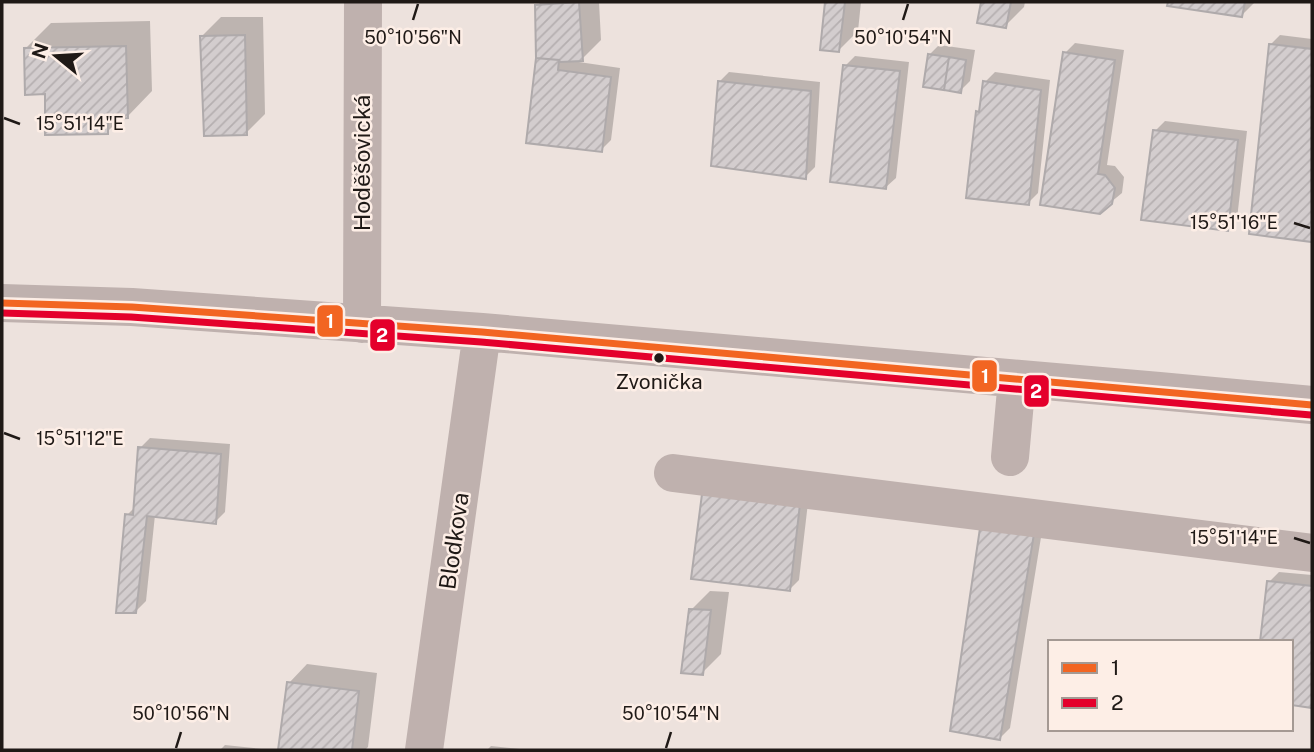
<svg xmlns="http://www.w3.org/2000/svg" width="1314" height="752" viewBox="0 0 1314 752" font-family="'Public Sans',sans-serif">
<defs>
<pattern id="building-hatch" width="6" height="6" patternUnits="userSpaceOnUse" patternTransform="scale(1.75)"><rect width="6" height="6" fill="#d3cdce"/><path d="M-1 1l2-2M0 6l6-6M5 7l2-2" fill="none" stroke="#b5afb0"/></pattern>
</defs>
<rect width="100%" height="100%" fill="#ede2dd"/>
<path fill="#0003" d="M 541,2 L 599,2 L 601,40 L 582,59 L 572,61 L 620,68 L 611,140 L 601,150 L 538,58 L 537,6 Z
M 827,2 L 861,2 L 858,31 L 839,50 L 821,48 Z
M 982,2 L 1025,2 L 1024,7 L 1005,26 L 979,21 Z
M 1170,2 L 1255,2 L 1242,15 L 1169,5 Z
M 221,17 L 263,17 L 265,114 L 246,133 L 202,36 Z
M 150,21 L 152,91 L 127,117 L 122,117 L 107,132 L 46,93 L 26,48 L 51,23 Z
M 1280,35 L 1312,39 L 1312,241 L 1251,232 L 1270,45 Z
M 1075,43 L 1124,50 L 1107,165 L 1115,166 L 1124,177 L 1122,193 L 1099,212 L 1065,53 Z
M 939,45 L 975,50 L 970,81 L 960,91 L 929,55 Z
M 855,56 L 909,62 L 896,178 L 886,187 L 845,66 Z
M 729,72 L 820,82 L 815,167 L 805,177 L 719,82 Z
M 995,72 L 1050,80 L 1038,193 L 1028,203 L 978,112 L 982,108 L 985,82 Z
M 1165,121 L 1247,131 L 1237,219 L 1227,229 L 1155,131 Z
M 150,438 L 230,444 L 225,512 L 215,522 L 155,515 L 146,601 L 136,611 L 127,515 L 135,507 L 140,448 Z
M 809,494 L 799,580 L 789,590 L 693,578 Z
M 1043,525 L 1010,728 L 1000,738 L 982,529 Z
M 1279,572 L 1312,575 L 1312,705 L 1311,706 L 1291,642 L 1269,582 Z
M 710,591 L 729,592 L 721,654 L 702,673 L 691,610 Z
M 307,664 L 377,673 L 368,747 L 365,750 L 280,750 L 289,683 Z
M 225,745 L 271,750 L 220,750 Z
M 491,746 L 529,750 L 487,750 Z"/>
<path fill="url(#building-hatch)" stroke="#afaaab" stroke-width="2" d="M 579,2 L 583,61 L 560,62 L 559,60 L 536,58 L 535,5 Z
M 825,2 L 845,2 L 839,52 L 820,50 Z
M 981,2 L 1011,2 L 1006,28 L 977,23 Z
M 1168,2 L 1245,2 L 1242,17 L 1167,6 Z
M 245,35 L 247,135 L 204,136 L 200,36 Z
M 1269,44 L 1312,49 L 1312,242 L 1249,234 Z
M 126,46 L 128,118 L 108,119 L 108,134 L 45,135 L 45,94 L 25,95 L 24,48 Z
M 1063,52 L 1115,60 L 1098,174 L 1105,175 L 1115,188 L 1112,204 L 1100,214 L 1040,205 Z
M 928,54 L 949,57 L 944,90 L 923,87 Z
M 949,57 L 966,60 L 961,93 L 944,90 Z
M 536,58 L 559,60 L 558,70 L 611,77 L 602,152 L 526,143 Z
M 843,65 L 900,71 L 886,189 L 830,182 Z
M 718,81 L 811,91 L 806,179 L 711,166 Z
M 983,81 L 1041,90 L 1029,205 L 966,198 L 976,111 L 979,112 Z
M 1153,130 L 1238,140 L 1228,231 L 1141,220 Z
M 138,447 L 221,454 L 216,524 L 147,516 L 136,613 L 116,613 L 125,514 L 133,515 Z
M 702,494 L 800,504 L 790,591 L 691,579 Z
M 980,528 L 1034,534 L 1000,740 L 950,731 Z
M 1267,581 L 1312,586 L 1312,708 L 1291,705 L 1291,642 L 1260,642 Z
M 689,609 L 711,610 L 703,675 L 681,673 Z
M 287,682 L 359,691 L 352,750 L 278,750 Z"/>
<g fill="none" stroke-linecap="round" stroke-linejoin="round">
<path stroke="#bfb1ae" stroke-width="38" d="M 2,303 L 132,307 L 482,332 L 1159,391 L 1312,405
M 362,324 L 363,2
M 1010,457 L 1017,379
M 673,473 L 1312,553
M 424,750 L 482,332"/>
<defs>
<path id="bus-1" d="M 2,303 L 132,307 L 482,332 L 1312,405"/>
<path id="bus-2" d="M 2,313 L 131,317 L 481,342 L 1311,415"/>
</defs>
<use href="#bus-1" stroke="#fdeee6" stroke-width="12"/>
<use href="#bus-2" stroke="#fdeee6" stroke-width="12"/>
<use href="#bus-1" stroke="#f26522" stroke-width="7"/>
<use href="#bus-2" stroke="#e4002b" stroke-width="7"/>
</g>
<path fill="none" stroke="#1f1916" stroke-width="2.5" d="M 413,20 L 418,4M 903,20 L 908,4M 4,118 L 20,124M 1294,223 L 1310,228M 4,433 L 20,439M 1294,538 L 1310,543M 176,748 L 181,732M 666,748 L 671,732"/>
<circle fill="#1f1916" stroke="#fdeee6" stroke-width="2.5" cx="659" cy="358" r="6"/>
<g text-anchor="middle" stroke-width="5" stroke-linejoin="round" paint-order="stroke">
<g font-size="21" fill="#1f1916" stroke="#fdeee6">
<text x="659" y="389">Zvonička</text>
</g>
<g font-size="23" fill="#1f1916" stroke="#fdeee6">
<text transform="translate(362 163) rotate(-90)" y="8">Hoděšovická</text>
<text transform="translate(454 541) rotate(-82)" y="8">Blodkova</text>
</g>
</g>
<g font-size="18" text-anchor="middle" fill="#1f1916" stroke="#fdeee6" stroke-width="5" stroke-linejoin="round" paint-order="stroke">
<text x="413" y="44">50°10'56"N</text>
<text x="903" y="44">50°10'54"N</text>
<text x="80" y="130">15°51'14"E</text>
<text x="1234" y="229">15°51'16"E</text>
<text x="80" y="445">15°51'12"E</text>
<text x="1234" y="544">15°51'14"E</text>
<text x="181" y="720">50°10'56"N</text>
<text x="671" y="720">50°10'54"N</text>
</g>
<g stroke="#fdeee6" stroke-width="2.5">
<rect x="316" y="304" width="28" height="34" rx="7" fill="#f26522"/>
<rect x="369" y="318" width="27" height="34" rx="7" fill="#e4002b"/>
<rect x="971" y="359" width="27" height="34" rx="7" fill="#f26522"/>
<rect x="1023" y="374" width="27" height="34" rx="7" fill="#e4002b"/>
</g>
<g font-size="19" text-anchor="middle" font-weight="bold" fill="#fff">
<text x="330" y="328">1</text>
<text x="382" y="342">2</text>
<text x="985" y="383">1</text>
<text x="1036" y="398">2</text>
</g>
<rect width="1314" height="752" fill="none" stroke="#1f1916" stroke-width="7"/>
<rect x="1048" y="640" width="245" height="91" fill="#fdeee6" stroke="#a49993" stroke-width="2"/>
<rect x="1062" y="663" width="35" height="10" fill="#f26522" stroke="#a49993" stroke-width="2"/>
<text x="1111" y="675" font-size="21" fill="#1f1916">1</text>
<rect x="1062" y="698" width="35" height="10" fill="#e4002b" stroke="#a49993" stroke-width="2"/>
<text x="1111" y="710" font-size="21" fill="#1f1916">2</text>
<g transform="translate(56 56) rotate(288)" stroke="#fdeee6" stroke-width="5" paint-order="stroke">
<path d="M0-5L12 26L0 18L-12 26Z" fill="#1f1916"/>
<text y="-10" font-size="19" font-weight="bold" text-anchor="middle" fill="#1f1916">N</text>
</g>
</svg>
